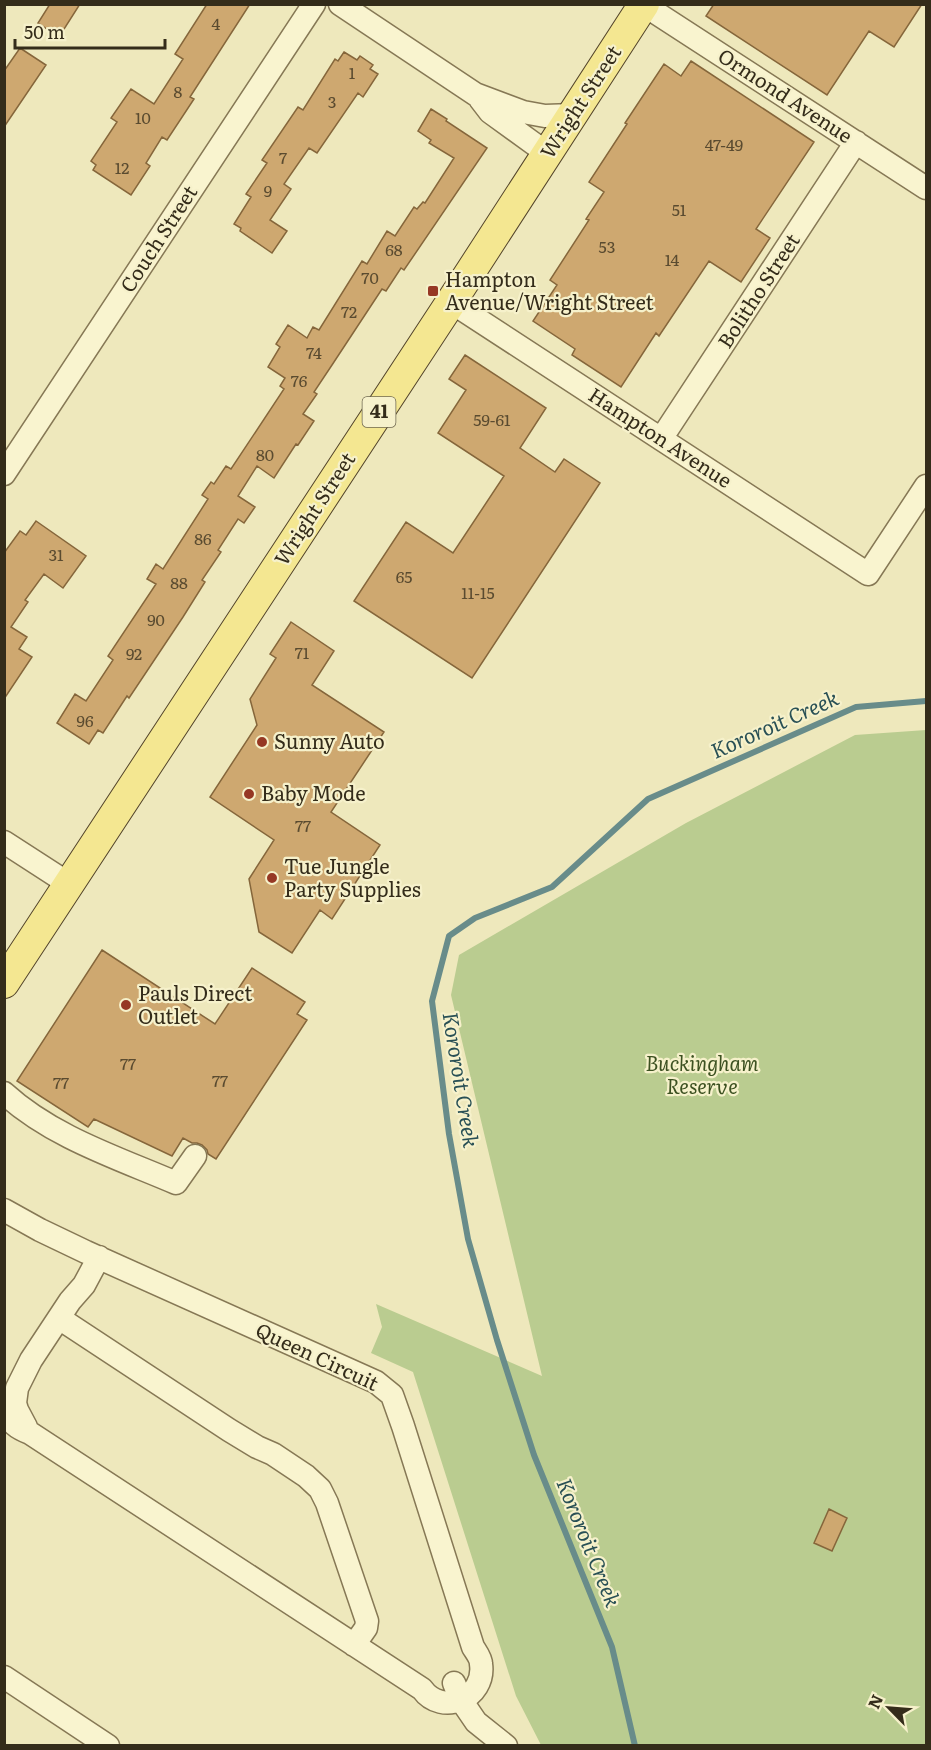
<svg xmlns="http://www.w3.org/2000/svg" width="931" height="1750" viewBox="0 0 931 1750" font-family="Literata,serif">
<rect width="100%" height="100%" fill="#eee8bc"/>
<path fill="#bacc90" d="M 926,730 L 926,1745 L 541,1745 L 516,1696 L 413,1372 L 371,1353 L 382,1327 L 376,1304 L 542,1376 L 451,995 L 459,955 L 686,823 L 855,735 Z"/>
<g fill="none" stroke-linecap="round" stroke-linejoin="round">
<path stroke="#688c8a" stroke-width="6" d="M 635,1746 L 612,1647 L 534,1455 L 497,1340 L 468,1239 L 449,1134 L 432,1001 L 449,936 L 475,918 L 552,887 L 648,799 L 856,707 L 926,701"/>
</g>
<path fill="#cea870" stroke="#85663b" stroke-width="1.5" d="M 50,4 L 80,4 L 59,37 L 38,23 Z
M 207,4 L 250,4 L 190,97 L 194,99 L 167,140 L 162,137 L 146,163 L 150,166 L 131,195 L 93,170 L 96,165 L 91,161 L 117,122 L 111,118 L 131,89 L 154,104 L 183,59 L 175,54 Z
M 714,4 L 922,4 L 894,47 L 869,31 L 827,95 L 706,16 Z
M 20,48 L 46,65 L 4,127 L 4,71 Z
M 344,52 L 357,60 L 360,56 L 373,65 L 370,69 L 378,74 L 363,97 L 358,93 L 317,153 L 309,148 L 284,184 L 291,189 L 270,220 L 287,231 L 272,253 L 240,231 L 241,228 L 234,224 L 251,197 L 246,194 L 267,163 L 262,160 L 298,107 L 303,110 L 335,59 L 338,61 Z
M 691,61 L 814,142 L 756,229 L 770,238 L 741,282 L 709,261 L 659,336 L 656,333 L 621,387 L 572,355 L 575,349 L 533,321 L 557,285 L 550,280 L 589,220 L 586,219 L 604,192 L 589,182 L 627,124 L 625,123 L 664,64 L 681,76 Z
M 431,109 L 447,119 L 446,121 L 487,148 L 404,270 L 401,268 L 386,291 L 382,289 L 332,365 L 314,392 L 317,394 L 303,414 L 314,421 L 298,445 L 296,444 L 274,478 L 257,466 L 238,496 L 255,507 L 244,523 L 238,519 L 218,550 L 221,552 L 202,580 L 205,582 L 183,617 L 129,698 L 127,696 L 103,733 L 98,730 L 89,744 L 57,723 L 75,694 L 86,701 L 113,660 L 108,656 L 156,584 L 147,579 L 156,564 L 163,569 L 208,499 L 202,495 L 211,482 L 214,484 L 226,466 L 231,469 L 284,389 L 280,386 L 285,378 L 268,367 L 280,347 L 276,344 L 288,325 L 307,338 L 313,327 L 319,330 L 362,261 L 367,264 L 387,231 L 395,236 L 414,207 L 417,209 L 423,202 L 425,203 L 454,158 L 429,143 L 431,140 L 418,131 Z
M 465,355 L 546,408 L 520,448 L 555,472 L 564,459 L 600,483 L 472,678 L 354,601 L 406,522 L 453,553 L 504,476 L 438,433 L 466,390 L 449,379 Z
M 36,521 L 86,556 L 63,588 L 44,574 L 25,600 L 28,602 L 11,627 L 27,637 L 19,649 L 32,657 L 4,699 L 4,553 L 20,531 L 26,535 Z
M 291,622 L 334,651 L 312,685 L 384,732 L 331,812 L 380,845 L 332,919 L 320,910 L 292,953 L 259,932 L 249,879 L 274,840 L 210,797 L 257,725 L 250,699 L 276,658 L 270,654 Z
M 102,950 L 215,1024 L 252,968 L 305,1002 L 297,1014 L 307,1020 L 216,1159 L 208,1154 L 207,1150 L 202,1145 L 197,1143 L 192,1143 L 183,1138 L 172,1156 L 94,1119 L 88,1127 L 17,1081 Z
M 829,1509 L 847,1518 L 832,1551 L 814,1543 Z"/>
<g fill="none" stroke-linecap="round" stroke-linejoin="round">
<defs>
<path id="minor" d="M 340,4 L 475,94 L 523,112 L 545,116 L 573,115
M 644,5 L 926,188
M 480,99 L 490,112 L 548,154
M 451,302 L 868,574 L 926,486
M 661,439 L 856,142
M 4,474 L 314,4
M 4,842 L 69,884
M 4,1093 C 52,1137 118,1158 176,1183 L 195,1156
M 4,1210 L 40,1230 L 86,1252 L 376,1382 L 392,1395 L 403,1426 L 473,1647 C 476,1652 481,1658 481,1664 C 486,1698 442,1717 422,1689 L 30,1433 C 17,1428 10,1423 4,1409
M 59,1318 L 229,1430 L 257,1447 L 273,1454 L 306,1476 L 320,1489 L 327,1503 L 367,1621 L 366,1628 L 354,1645
M 26,1427 L 17,1410 L 15,1403 L 17,1388 L 31,1360 L 70,1301 L 84,1285 L 99,1257
M 4,1677 L 108,1746
M 454,1683 L 461,1700 L 476,1722 L 506,1746"/>
<path id="major" d="M 4,983 L 451,302 L 644,4"/>
</defs>
<use href="#minor" stroke="#867855" stroke-width="25"/>
<use href="#major" stroke="#53442a" stroke-width="32"/>
<use href="#minor" stroke="#f9f4cf" stroke-width="22"/>
<use href="#major" stroke="#f4e791" stroke-width="30"/>
</g>
<g fill="#963824" stroke="#f6f1cb" stroke-width="2">
<rect x="427" y="285" width="12" height="12" rx="3"/>
<circle cx="262" cy="742" r="6"/>
<circle cx="249" cy="794" r="6"/>
<circle cx="272" cy="878" r="6"/>
<circle cx="126" cy="1005" r="6"/>
</g>
<g text-anchor="middle" stroke-width="4.5" stroke-linejoin="round" paint-order="stroke">
<g font-size="16" fill="#5a4b30">
<text x="216" y="30">4</text>
<text x="352" y="79">1</text>
<text x="178" y="98">8</text>
<text x="332" y="108">3</text>
<text x="143" y="124">10</text>
<text x="724" y="151">47-49</text>
<text x="283" y="164">7</text>
<text x="122" y="174">12</text>
<text x="268" y="197">9</text>
<text x="679" y="216">51</text>
<text x="607" y="253">53</text>
<text x="394" y="256">68</text>
<text x="672" y="266">14</text>
<text x="370" y="284">70</text>
<text x="349" y="318">72</text>
<text x="314" y="359">74</text>
<text x="299" y="387">76</text>
<text x="492" y="426">59-61</text>
<text x="265" y="461">80</text>
<text x="203" y="545">86</text>
<text x="56" y="561">31</text>
<text x="404" y="583">65</text>
<text x="179" y="589">88</text>
<text x="478" y="599">11-15</text>
<text x="156" y="626">90</text>
<text x="302" y="659">71</text>
<text x="134" y="660">92</text>
<text x="85" y="727">96</text>
<text x="303" y="832">77</text>
<text x="128" y="1070">77</text>
<text x="220" y="1087">77</text>
<text x="61" y="1089">77</text>
</g>
<rect fill="#f6f1cb" stroke="#6e674f" stroke-width="1.5" x="362.5" y="397" width="33" height="30" rx="4.5"/>
<g font-size="18" font-weight="bold" fill="#342c1a">
<text x="379" y="418">41</text>
</g>
<g font-size="20" fill="#342c1a" stroke="#f6f1cb">
<text transform="translate(785 96) rotate(33)" y="7">Ormond Avenue</text>
<text transform="translate(581 102) rotate(-57)" y="7">Wright Street</text>
<text transform="translate(159 239) rotate(-57)" y="7">Couch Street</text>
<text transform="translate(759 291) rotate(-57)" y="7">Bolitho Street</text>
<text transform="translate(660 438) rotate(33)" y="7">Hampton Avenue</text>
<text transform="translate(315 509) rotate(-57)" y="7">Wright Street</text>
<text transform="translate(317 1357) rotate(25)" y="7">Queen Circuit</text>
</g>
<g font-size="20" fill="#342c1a" stroke="#f6f1cb" text-anchor="start">
<text x="445" y="287">Hampton<tspan x="445" dy="23">Avenue/Wright Street</tspan></text>
<text x="274" y="749">Sunny Auto</text>
<text x="261" y="801">Baby Mode</text>
<text x="284" y="874">Tue Jungle<tspan x="284" dy="23">Party Supplies</tspan></text>
<text x="138" y="1001">Pauls Direct<tspan x="138" dy="23">Outlet</tspan></text>
</g>
<g font-size="20" font-style="italic" fill="#3c5121" stroke="#f6f1cb">
<text x="702" y="1071">Buckingham<tspan x="702" dy="23">Reserve</tspan></text>
</g>
<g font-size="21" font-style="italic" fill="#295055" stroke="#f6f1cb">
<text transform="translate(775 725) rotate(-24)" y="7">Kororoit Creek</text>
<text transform="translate(460 1080) rotate(81)" y="7">Kororoit Creek</text>
<text transform="translate(588 1543) rotate(68)" y="7">Kororoit Creek</text>
</g>
</g>
<rect width="931" height="1750" fill="none" stroke="#342c1a" stroke-width="12"/>
<g transform="translate(889 1708) rotate(295)" stroke="#f6f1cb" stroke-width="4.5" paint-order="stroke">
<path d="M0-4.5L10 22L0 15L-10 22Z" fill="#342c1a"/>
<text y="-9" font-size="16" font-weight="bold" text-anchor="middle" fill="#342c1a">N</text>
</g>
<path d="M15 39v9h150v-9" fill="none" stroke="#342c1a" stroke-width="3"/>
<text x="24" y="39" font-size="18" fill="#342c1a" stroke="#f6f1cb" stroke-width="4.5" paint-order="stroke">50 m</text>
</svg>
